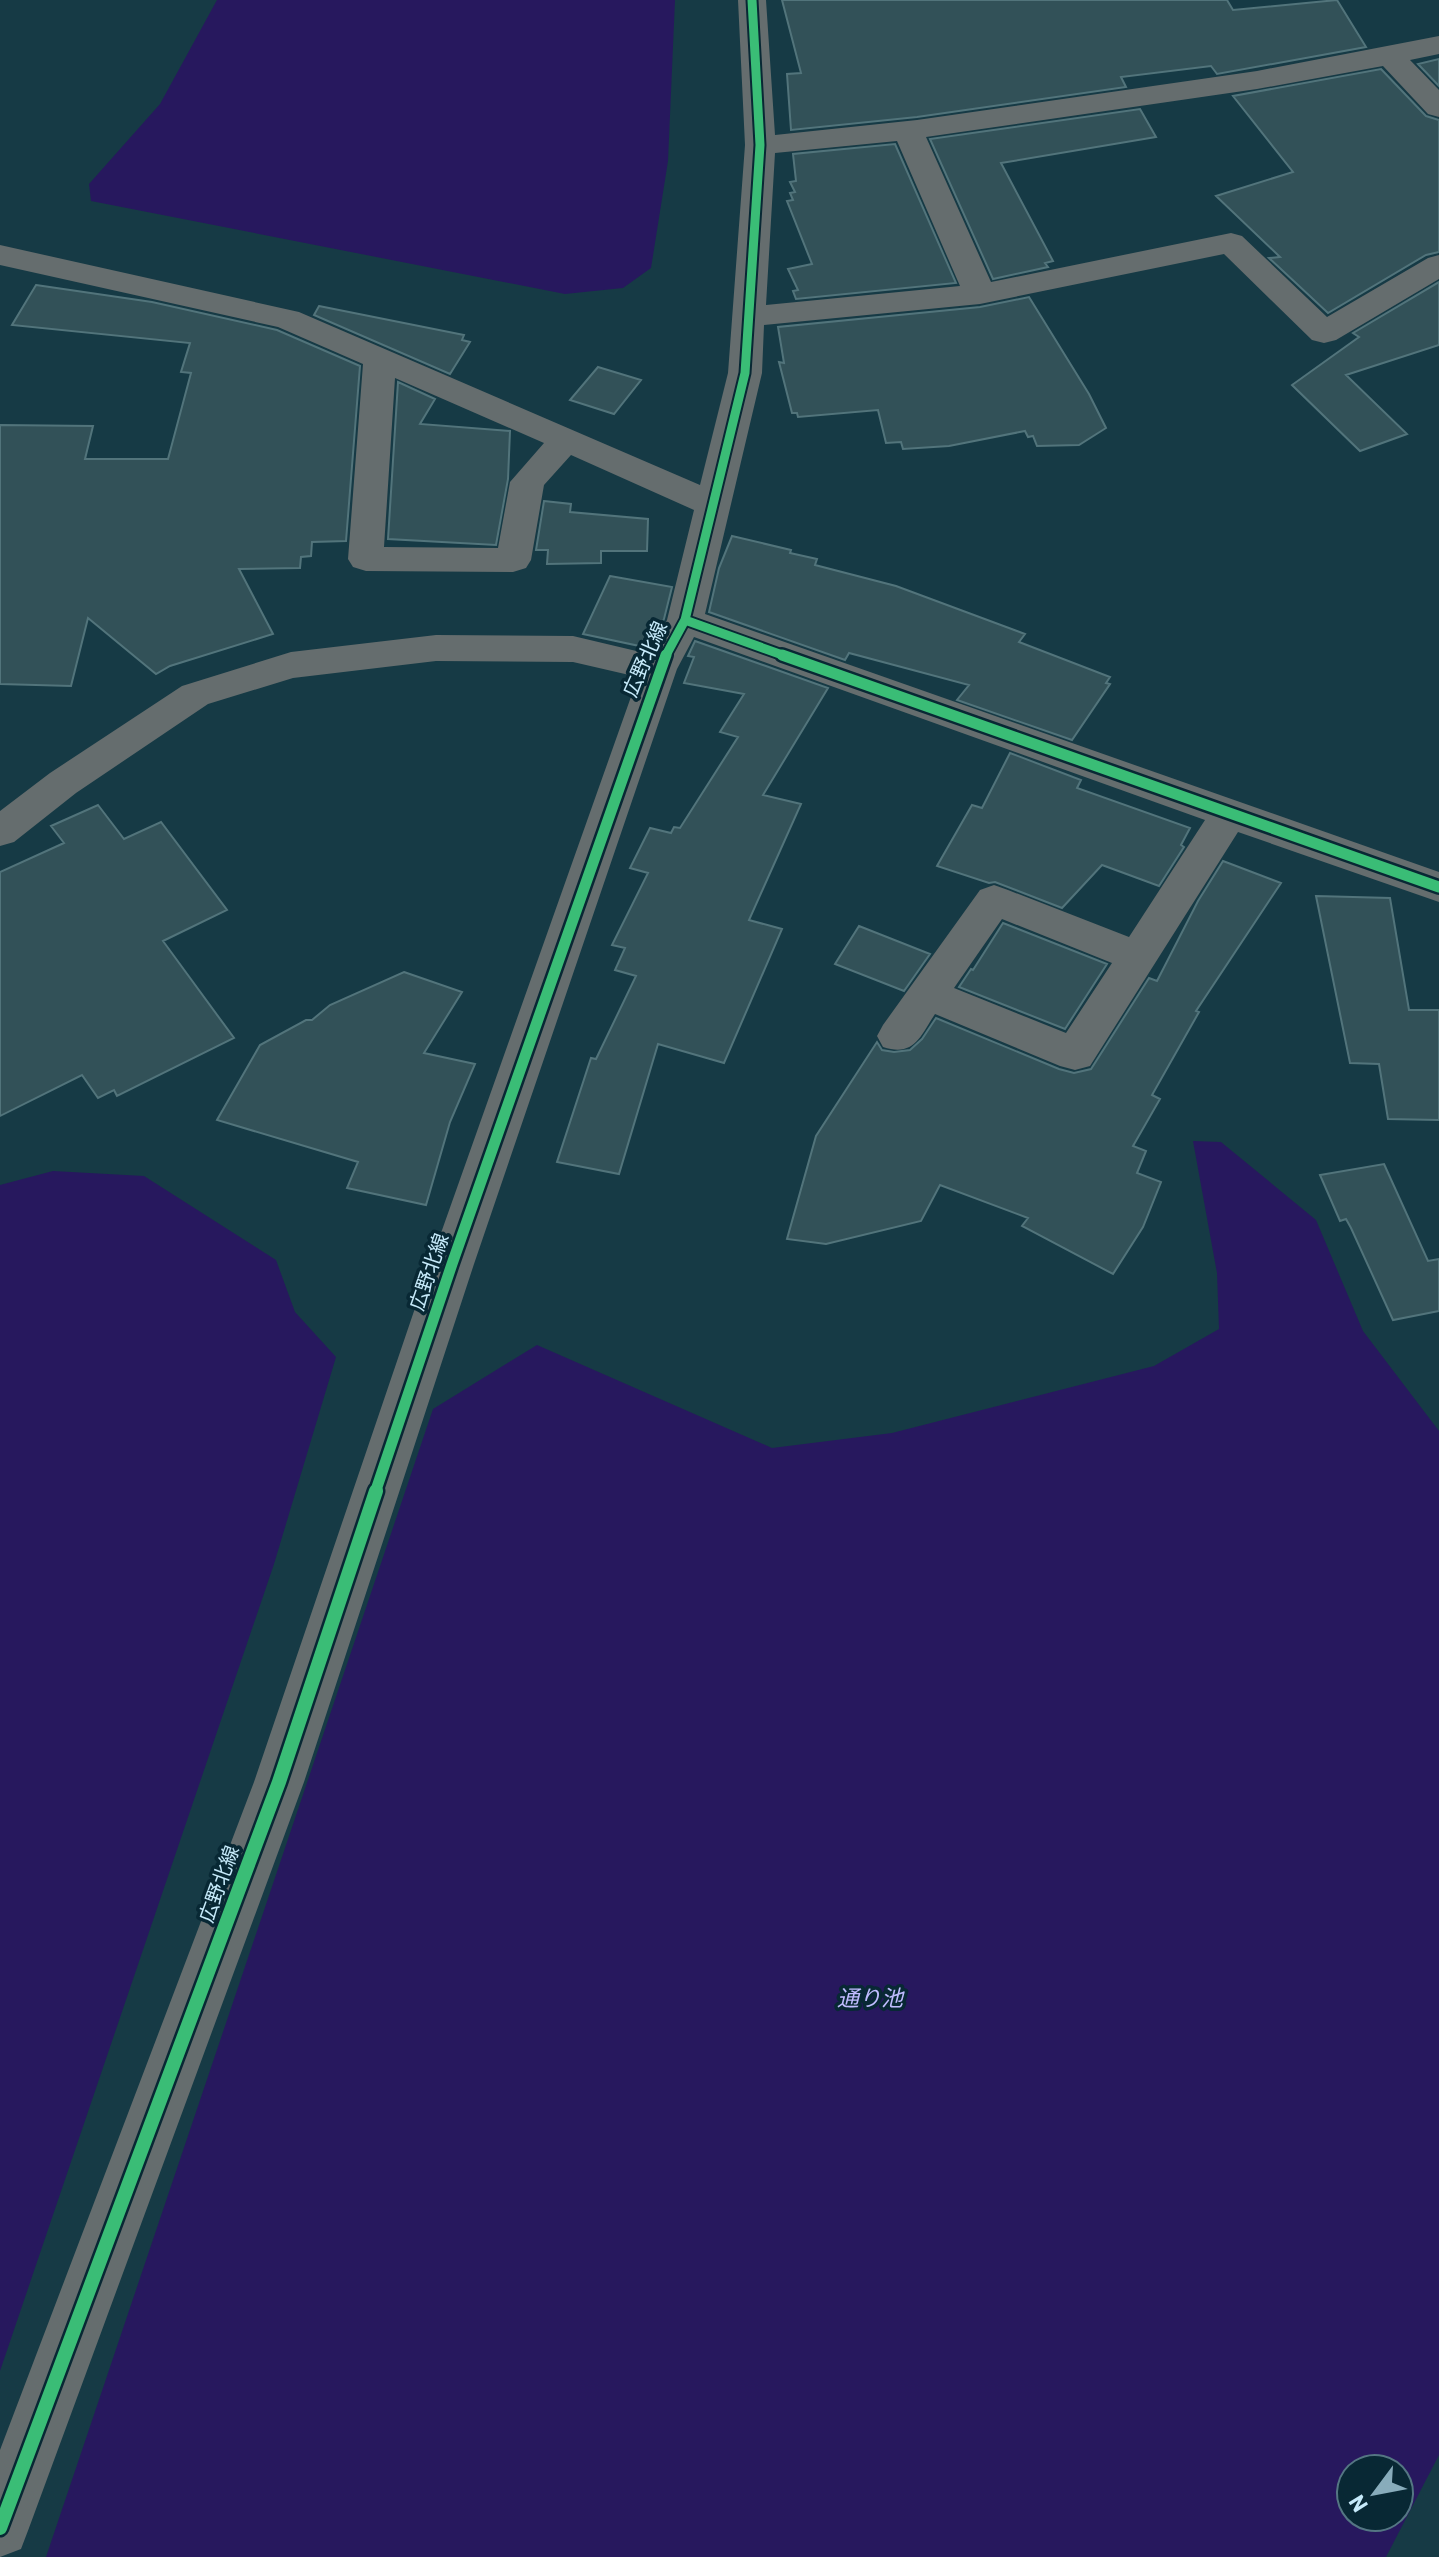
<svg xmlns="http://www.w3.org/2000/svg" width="1439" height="2557" viewBox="0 0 1439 2557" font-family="Barlow,'Noto Sans JP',sans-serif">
<rect width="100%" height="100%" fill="#163a45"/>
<path fill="#27185e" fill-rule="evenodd" d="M 217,0 L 675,0 L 668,161 L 651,268 L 623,288 L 565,294 L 91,201 L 89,184 L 160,104 Z
M 1193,1141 L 1221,1142 L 1316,1220 L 1363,1331 L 1439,1431 L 1439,2455 L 1386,2557 L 46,2557 L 433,1409 L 537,1345 L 772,1448 L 892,1433 L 1154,1366 L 1219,1329 L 1217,1273 ZM 1351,2469 L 1399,2469 L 1399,2517 L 1351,2517 Z
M 53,1171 L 144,1176 L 276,1260 L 295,1312 L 336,1357 L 274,1564 L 0,2371 L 0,1185 Z"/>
<path fill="#325158" stroke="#52747b" stroke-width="2" d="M 782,0 L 1227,0 L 1233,10 L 1337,0 L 1366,47 L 1217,74 L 1211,66 L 1121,77 L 1126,87 L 917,117 L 791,130 L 787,74 L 801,73 Z
M 1439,59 L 1439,86 L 1418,64 Z
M 1381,69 L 1426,116 L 1439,120 L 1439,252 L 1426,255 L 1328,313 L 1269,258 L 1280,257 L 1216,196 L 1293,172 L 1233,96 Z
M 1140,109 L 1156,137 L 1001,163 L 1053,261 L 1045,263 L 1048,267 L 993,279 L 930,139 Z
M 895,144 L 956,283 L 796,299 L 793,291 L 798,290 L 788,269 L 812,264 L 787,201 L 793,200 L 790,193 L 795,192 L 790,182 L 796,181 L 793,154 Z
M 1439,282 L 1439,345 L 1346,375 L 1407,434 L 1360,451 L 1292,385 L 1359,337 L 1353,333 Z
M 36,285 L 152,302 L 277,330 L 360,366 L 346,541 L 312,542 L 311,556 L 301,557 L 300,568 L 239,569 L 273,634 L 170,666 L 156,674 L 88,618 L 71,686 L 0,684 L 0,425 L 93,426 L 85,459 L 168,459 L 191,373 L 181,372 L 190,343 L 12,325 Z
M 1029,297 L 1089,394 L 1106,428 L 1079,445 L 1037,446 L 1033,436 L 1028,437 L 1025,431 L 949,446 L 903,449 L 901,442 L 886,443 L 878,410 L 798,417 L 797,413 L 792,413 L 779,362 L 784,363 L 778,327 L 980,307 Z
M 319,306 L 464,335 L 462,340 L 470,342 L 450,374 L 314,315 Z
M 598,367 L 641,380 L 614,414 L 570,400 Z
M 398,382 L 435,399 L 420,424 L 510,431 L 508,479 L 496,545 L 388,539 Z
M 544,501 L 571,504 L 570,512 L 648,519 L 647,551 L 601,551 L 601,563 L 547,564 L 548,550 L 536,550 Z
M 732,536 L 791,550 L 790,553 L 817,559 L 815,565 L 896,586 L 1025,634 L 1019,642 L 1110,677 L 1106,683 L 1110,684 L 1072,740 L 957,700 L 969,685 L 849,653 L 845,660 L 709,612 L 719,568 Z
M 610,576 L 672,587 L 664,619 L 649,648 L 583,634 Z
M 695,641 L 828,688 L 763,795 L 801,804 L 749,920 L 782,929 L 724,1063 L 658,1044 L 619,1174 L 557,1162 L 591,1058 L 596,1059 L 636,976 L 615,970 L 625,948 L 612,945 L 648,873 L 630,868 L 650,828 L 671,833 L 674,827 L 680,828 L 738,737 L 720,732 L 744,694 L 684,683 L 694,657 L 688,656 Z
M 1010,753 L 1081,780 L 1077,788 L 1190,828 L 1181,845 L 1184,847 L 1159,886 L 1102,865 L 1062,908 L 995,882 L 989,883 L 937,866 L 972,805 L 982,808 Z
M 98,805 L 124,839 L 161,822 L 227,910 L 163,941 L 234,1038 L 117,1096 L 114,1090 L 98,1098 L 82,1075 L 0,1116 L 0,872 L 64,843 L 51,826 Z
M 1223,861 L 1281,883 L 1196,1011 L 1199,1012 L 1152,1095 L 1160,1099 L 1133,1146 L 1146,1151 L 1137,1173 L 1161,1182 L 1143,1227 L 1113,1274 L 1022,1226 L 1028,1218 L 940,1185 L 921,1221 L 826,1244 L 787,1239 L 816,1136 L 877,1042 L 882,1050 L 894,1052 L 910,1050 L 922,1039 L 936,1018 L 1059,1069 L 1074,1073 L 1091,1069 L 1149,978 L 1157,981 L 1198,901 Z
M 1316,896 L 1390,898 L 1409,1010 L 1439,1010 L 1439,1120 L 1388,1119 L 1379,1064 L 1350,1063 Z
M 1003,923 L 1107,964 L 1065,1029 L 959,987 L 971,969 L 973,970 Z
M 859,926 L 930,954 L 904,991 L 835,964 Z
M 404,972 L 462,992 L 424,1053 L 475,1064 L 450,1122 L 426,1205 L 347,1188 L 358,1162 L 217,1120 L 260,1045 L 306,1020 L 312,1020 L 330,1005 Z
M 1384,1164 L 1428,1261 L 1439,1259 L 1439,1311 L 1393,1320 L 1351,1228 L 1346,1219 L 1340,1221 L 1320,1175 Z"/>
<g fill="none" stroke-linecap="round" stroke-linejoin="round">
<path fill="#656d6e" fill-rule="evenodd" d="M 738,0 L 766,0 L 775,135 L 917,120 L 1257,71 L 1439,36 L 1439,54 L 1410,60 L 1439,90 L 1439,117 L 1428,114 L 1383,66 L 1257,89 L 926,137 L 991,282 L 1231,233 L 1242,236 L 1327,317 L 1428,258 L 1439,255 L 1439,279 L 1336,340 L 1324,343 L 1312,340 L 1224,254 L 980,304 L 764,325 L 762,373 L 705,614 L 1439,872 L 1439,902 L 1238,832 L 1090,1066 L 1075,1070 L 1060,1066 L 935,1014 C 920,1037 914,1057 883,1047 L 877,1036 L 883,1025 L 980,890 L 994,885 L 1008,890 L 1129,937 L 1205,820 L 694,637 L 677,669 L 474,1264 L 304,1782 L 29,2528 L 21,2549 L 0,2557 L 0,2450 L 254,1782 L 430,1264 L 638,677 L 573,662 L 436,661 L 293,678 L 208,704 L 76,793 L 14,842 L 0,846 L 0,811 L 50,773 L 182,686 L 291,652 L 436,635 L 573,636 L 649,654 L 667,620 L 694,510 L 571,455 L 544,485 L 531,560 L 526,568 L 513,572 L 366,571 L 353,567 L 348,559 L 363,364 L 278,327 L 0,265 L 0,245 L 299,312 L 700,485 L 728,373 L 745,145 ZM 897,141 L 960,286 L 766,305 L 775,153 ZM 395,378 L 544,443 L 510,482 L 498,548 L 384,547 ZM 1002,919 L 1112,963 L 1066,1033 L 954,988 Z"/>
<defs>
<path id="cycleway-far2" d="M 685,620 L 788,657
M 665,657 L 685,620 L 745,373 L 760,145 L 752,0"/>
<path id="cycleway-far1" d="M 782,655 L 1439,887
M 375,1493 L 452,1264 L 666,655"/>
<path id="cycleway" d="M 0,2528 L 279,1782 L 376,1491"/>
</defs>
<use href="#cycleway-far2" stroke="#082834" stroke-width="13"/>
<use href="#cycleway-far1" stroke="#082834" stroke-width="16"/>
<use href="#cycleway" stroke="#082834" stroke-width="19"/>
<use href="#cycleway-far2" stroke="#3abd76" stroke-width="9"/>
<use href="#cycleway-far1" stroke="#3abd76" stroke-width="11"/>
<use href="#cycleway" stroke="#3abd76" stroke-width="14"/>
</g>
<g text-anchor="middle" stroke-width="7" stroke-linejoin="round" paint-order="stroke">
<g font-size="20" fill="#c6eafa" stroke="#082834">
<text transform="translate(645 659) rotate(-66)" y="7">広野北線</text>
<text transform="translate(429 1272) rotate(-71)" y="7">広野北線</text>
<text transform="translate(219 1884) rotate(-70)" y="7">広野北線</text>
</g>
<g font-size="22" font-style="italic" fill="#c0bcff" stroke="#082834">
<text x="870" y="2006">通り池</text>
</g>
</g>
<g transform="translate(1375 2493) rotate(238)"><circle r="38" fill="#082834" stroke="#547683" stroke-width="2"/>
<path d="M0-6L14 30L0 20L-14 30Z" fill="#88acbb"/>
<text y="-12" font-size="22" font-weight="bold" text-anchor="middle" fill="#c6eafa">N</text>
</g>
</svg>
